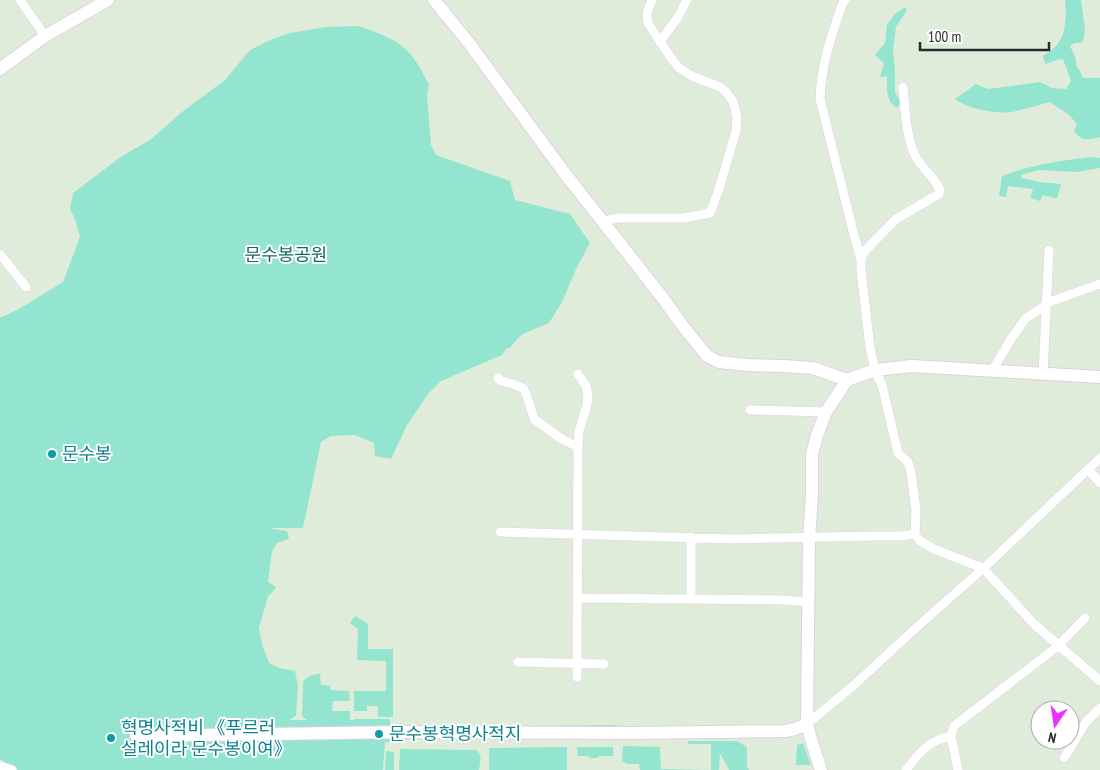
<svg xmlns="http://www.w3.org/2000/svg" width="1100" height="770" viewBox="0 0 1100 770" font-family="'PT Sans Narrow','Noto Sans KR',sans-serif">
<rect width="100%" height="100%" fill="#e0ecda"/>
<path fill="#94e5cf" d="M 1065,0 L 1081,0 L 1085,30 L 1083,42 L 1075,43 L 1070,46 L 1076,59 L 1076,66 L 1079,69 L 1083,78 L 1100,78 L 1100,137 C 1088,140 1082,142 1074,131 L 1077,124 L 1069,115 L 1050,102 C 1037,105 1024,110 1011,112 C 995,114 968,109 955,99 L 976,84 L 988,89 L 1040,82 L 1052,88 L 1066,89 L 1071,81 L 1063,59 L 1057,60 L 1045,64 L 1043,56 C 1047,53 1052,50 1056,46 C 1066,35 1067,14 1065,0 Z
M 905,7 L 907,10 L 896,27 L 893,50 L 895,72 L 895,93 L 901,102 L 897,108 L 890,102 L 887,92 L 887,76 L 880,77 L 884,63 L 875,55 L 885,43 L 887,24 L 895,14 Z
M 356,26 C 364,27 370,30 378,33 C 409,46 414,56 429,85 L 427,94 L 431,145 L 436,155 L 510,181 L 515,200 L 570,214 L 590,243 L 577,267 L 562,302 L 549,323 L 523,334 L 517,339 L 511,347 L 506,349 L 502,355 L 441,381 L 428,394 L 407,425 L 391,459 L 375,456 L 374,443 L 355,435 L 331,436 L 321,442 L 303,528 L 271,528 L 273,529 L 287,531 L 289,539 L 277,543 L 272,552 L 268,582 L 276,587 L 272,593 L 268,596 L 259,628 L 262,644 L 269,663 L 279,668 L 295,671 L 298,686 L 296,716 L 289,720 L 307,720 L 302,716 L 303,682 C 308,676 312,674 320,674 L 321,685 L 330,686 L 331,690 L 349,691 L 350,701 L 333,701 L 332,711 L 350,711 L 350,720 L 354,720 L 354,719 L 390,719 L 390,730 L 396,740 L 396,742 L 385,742 L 383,770 L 17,770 L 0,759 L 0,318 L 19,309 L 63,282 L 80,237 L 76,222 L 70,209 L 73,193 L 122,156 L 150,140 L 182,112 L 225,80 L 250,50 L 270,40 L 290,33 L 326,27 Z
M 1090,157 L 1100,158 L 1100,168 L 1076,172 L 1039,170 L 1021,175 L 1022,178 L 1040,182 L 1061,184 L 1057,199 L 1043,195 L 1040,201 L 1030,198 L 1033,189 L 1008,186 L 1006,197 L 999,196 L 1002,176 C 1029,165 1060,161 1090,157 Z
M 355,616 L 368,624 L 368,649 L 393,649 L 393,717 L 378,717 L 378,706 L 367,706 L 367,711 L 354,711 L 354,691 L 386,691 L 386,661 L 357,660 L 358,629 L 350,623 Z
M 617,725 L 617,728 L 517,728 L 517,726 Z
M 688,741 L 737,741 L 747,747 L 747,767 L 749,770 L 729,770 L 720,753 L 719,770 L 640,770 L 639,764 L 627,764 L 622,761 L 623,746 L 660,747 L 661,769 L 711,770 L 711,744 L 688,744 Z
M 803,743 L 811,765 L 796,765 L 797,745 Z
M 567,747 L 567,770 L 489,770 L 489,748 Z
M 577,747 L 613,747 L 613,756 L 599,756 L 598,758 L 589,758 L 589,756 L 578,756 Z
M 400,749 L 476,750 C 483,755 480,762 479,770 L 399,770 Z
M 386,751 L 394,752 L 394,770 L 385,770 Z"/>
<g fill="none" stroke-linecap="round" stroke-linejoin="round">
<defs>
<path id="street" d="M 20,0 L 45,36
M 845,0 L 842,5 C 831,36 821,66 820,99 L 854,235 L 861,259
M 660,42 L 678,17 L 687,0
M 903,87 C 905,108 906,141 917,159 C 924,170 935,178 940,190 L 939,194 L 896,219 L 864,252 L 861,259 L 861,270 L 870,348 L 875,370 L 882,385 L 898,453 L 908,462 L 911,472 L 916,510 L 915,534 L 920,541 L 936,550 L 983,568 L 1034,624 L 1100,681
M 603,221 L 619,218 L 684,218 L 710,213 L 718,192 L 736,131 L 737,117 L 733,101 L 726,92 L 720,87 L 692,76 L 679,68 L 671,58 L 648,23 L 647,13 L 652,0
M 0,254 L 26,287
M 992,371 L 1011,339 L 1025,319 L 1052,301 L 1100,284
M 1043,374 L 1049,250
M 498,378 L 501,381 L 513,384 L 523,388 L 526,393 L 534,419 L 560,438 L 578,447
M 750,410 L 826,412
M 1088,469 L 1100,483
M 500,532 L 732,539 L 875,536 L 902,536 L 915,534
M 578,598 L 783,600 L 808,602
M 691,599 L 691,537
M 518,662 L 604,664
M 577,677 L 578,447 L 579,431 L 587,405 L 588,396 L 586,386 L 578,374
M 807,724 L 853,686 L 917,627 L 987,565 L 1100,458
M 1064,758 L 1086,722 L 1100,708
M 0,766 L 12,770
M 906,770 C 919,753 929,740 951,736
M 958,770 L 951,736 L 954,726 L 1058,646 L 1085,618"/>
<path id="secondary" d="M 434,0 L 469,43 L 563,171 L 662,297 L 682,325 L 707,356 L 719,362 L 748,365 L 783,366 L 813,368 L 847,380
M 0,69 L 45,36 L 108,0
M 136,736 L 402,732 L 631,733 L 785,731 L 795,729 L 807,724
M 821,770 L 810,736 L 807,724 L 809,538 L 812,495 L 812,454 L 817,435 L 826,412 L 847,380 L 875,370 L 912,366 L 1100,377"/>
</defs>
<use href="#street" stroke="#e0cfe3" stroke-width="10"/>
<use href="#secondary" stroke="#e0cfe3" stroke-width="14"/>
<use href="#street" stroke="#fff" stroke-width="9"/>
<use href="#secondary" stroke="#fff" stroke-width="12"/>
</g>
<g fill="#0f9aa8" stroke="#fff" stroke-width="2">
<circle cx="52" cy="454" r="5"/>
<circle cx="379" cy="734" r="5"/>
<circle cx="111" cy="738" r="5"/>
</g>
<g text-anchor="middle" stroke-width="4" stroke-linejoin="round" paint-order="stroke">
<g font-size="18" fill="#17685d" stroke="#fff">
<text x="286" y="261">문수봉공원</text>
</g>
<g font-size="18" fill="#0d838f" stroke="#fff" text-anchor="start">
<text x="62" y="460">문수봉</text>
<text x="121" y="734">혁명사적비 《푸르러<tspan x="121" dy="21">설레이라 문수봉이여》</tspan></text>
<text x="389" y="740">문수봉혁명사적지</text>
</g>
</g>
<g transform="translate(1055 725) rotate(193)"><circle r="24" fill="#ffffff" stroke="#a9a9a9"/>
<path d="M0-4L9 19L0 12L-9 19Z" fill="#e834ff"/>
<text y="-8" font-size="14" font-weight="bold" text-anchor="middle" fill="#292929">N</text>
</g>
<path d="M920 42v8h129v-8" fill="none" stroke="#292929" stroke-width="2.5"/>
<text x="928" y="42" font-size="15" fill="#292929" stroke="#ffffff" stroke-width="4" paint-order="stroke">100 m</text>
</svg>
